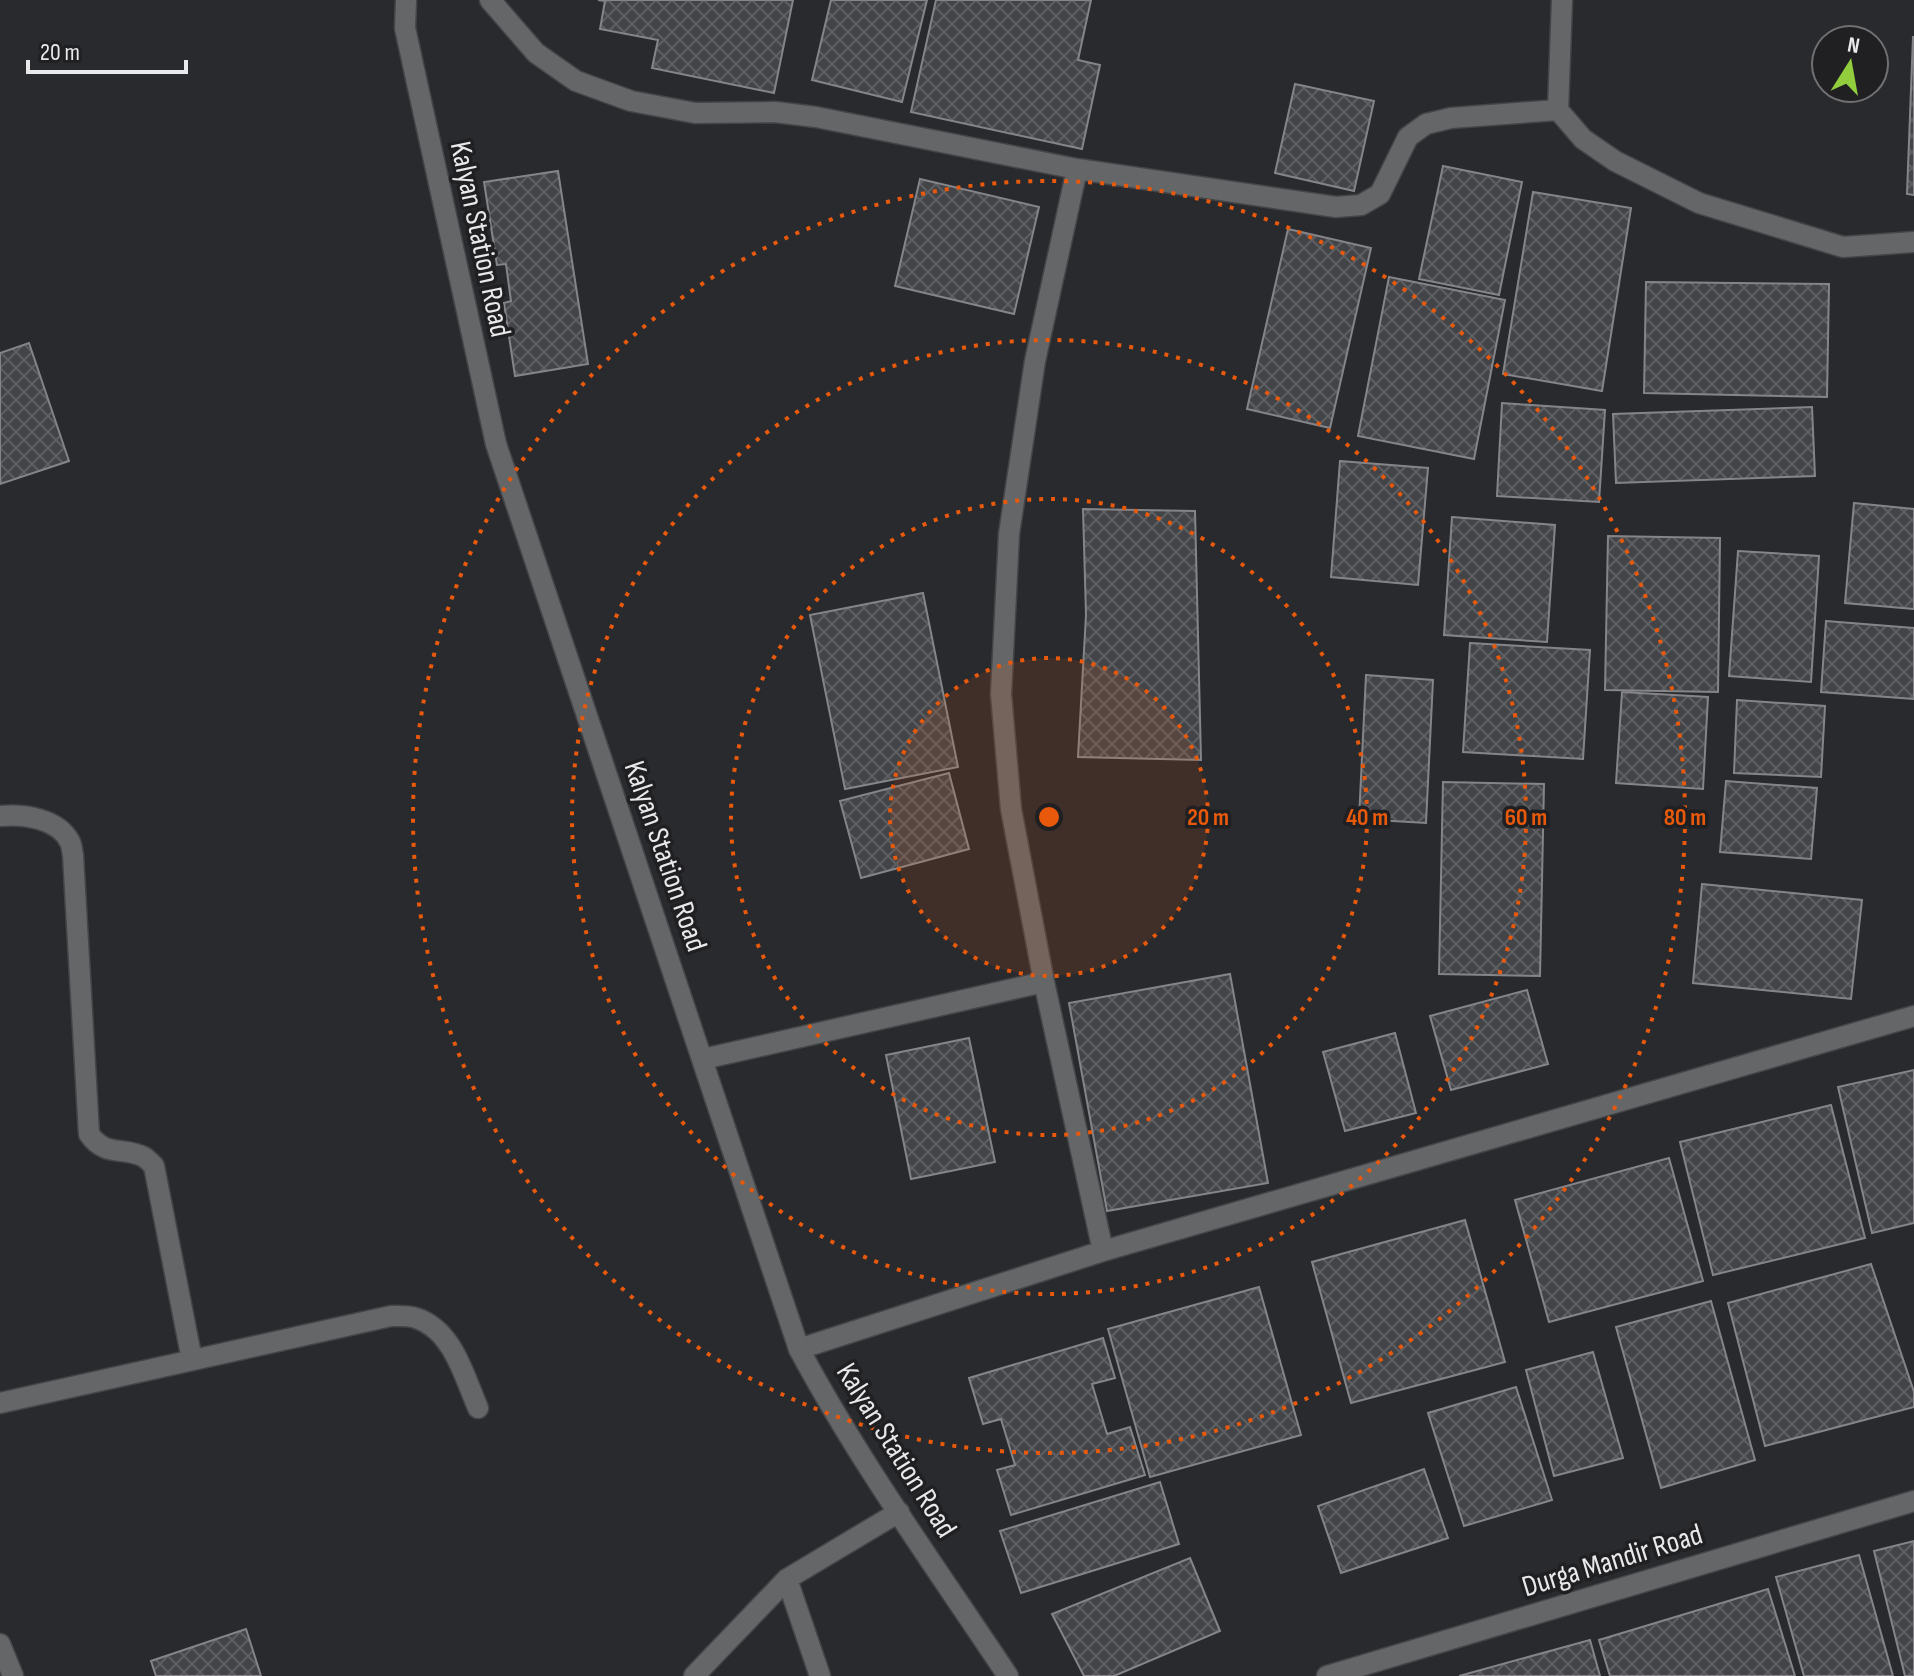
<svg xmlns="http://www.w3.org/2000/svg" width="1914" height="1676" viewBox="0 0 1914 1676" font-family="'Sofia Sans Condensed',sans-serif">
<defs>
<pattern id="building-cross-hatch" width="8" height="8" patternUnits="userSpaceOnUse" patternTransform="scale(2)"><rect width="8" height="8" fill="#434447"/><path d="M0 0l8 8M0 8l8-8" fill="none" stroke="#5e5f62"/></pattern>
</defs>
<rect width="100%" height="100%" fill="#292a2d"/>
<path fill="url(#building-cross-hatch)" stroke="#858589" stroke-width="2" d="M 598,0 L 793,0 L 774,93 L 652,68 L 658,40 L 600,29 L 605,1 Z
M 831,0 L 927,0 L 902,102 L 812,80 Z
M 936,0 L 1091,0 L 1078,60 L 1100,65 L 1082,149 L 911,112 Z
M 1913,37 L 1914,37 L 1914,195 L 1907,194 Z
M 1295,84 L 1374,101 L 1354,191 L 1275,173 Z
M 1443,166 L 1522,182 L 1499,295 L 1419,279 Z
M 558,171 L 588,364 L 515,376 L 504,303 L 511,301 L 506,264 L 497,265 L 484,182 Z
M 920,179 L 1039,207 L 1014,314 L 895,286 Z
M 1533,192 L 1631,208 L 1602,391 L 1503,374 Z
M 1288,229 L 1371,248 L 1330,428 L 1247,409 Z
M 1389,277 L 1505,300 L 1474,459 L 1358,436 Z
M 1646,282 L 1829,284 L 1827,397 L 1644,393 Z
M 29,343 L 69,461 L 0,484 L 0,353 Z
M 1502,403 L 1605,410 L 1599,502 L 1497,496 Z
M 1812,407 L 1815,476 L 1616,483 L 1613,414 Z
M 1340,461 L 1428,468 L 1418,585 L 1331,577 Z
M 1854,503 L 1914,509 L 1914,609 L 1845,603 Z
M 1083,509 L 1195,511 L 1201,760 L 1078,757 L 1086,615 Z
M 1452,517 L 1555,525 L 1547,642 L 1444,635 Z
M 1608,536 L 1720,538 L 1718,692 L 1605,690 Z
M 1738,551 L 1819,556 L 1811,682 L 1729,676 Z
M 923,593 L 958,767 L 845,789 L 810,615 Z
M 1826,621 L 1914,628 L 1914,699 L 1821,692 Z
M 1470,643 L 1590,650 L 1583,759 L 1463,752 Z
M 1366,675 L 1433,680 L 1426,823 L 1359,819 Z
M 1622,692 L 1708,697 L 1703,789 L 1616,783 Z
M 1737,700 L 1825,706 L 1821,777 L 1734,773 Z
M 949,773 L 969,849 L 861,878 L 840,801 Z
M 1726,781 L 1817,788 L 1811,859 L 1720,852 Z
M 1443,782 L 1544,784 L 1540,976 L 1439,974 Z
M 1702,884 L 1862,900 L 1851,999 L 1693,983 Z
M 1230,974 L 1268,1183 L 1107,1211 L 1069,1003 Z
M 1527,990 L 1548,1064 L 1451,1090 L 1430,1016 Z
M 1395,1033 L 1416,1113 L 1345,1131 L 1323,1052 Z
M 969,1038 L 995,1162 L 911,1179 L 886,1055 Z
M 1914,1070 L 1914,1223 L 1872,1233 L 1838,1087 Z
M 1831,1105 L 1865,1238 L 1713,1275 L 1680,1142 Z
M 1669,1158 L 1703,1281 L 1549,1322 L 1515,1200 Z
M 1465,1220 L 1505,1362 L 1351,1403 L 1312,1262 Z
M 1871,1264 L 1914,1392 L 1914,1407 L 1765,1446 L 1728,1303 Z
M 1259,1287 L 1301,1435 L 1150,1477 L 1108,1329 Z
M 1711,1301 L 1755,1460 L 1661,1488 L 1616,1327 Z
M 1103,1338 L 1115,1378 L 1092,1384 L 1107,1434 L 1130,1427 L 1145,1475 L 1011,1515 L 997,1470 L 1015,1465 L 1001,1419 L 983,1424 L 969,1378 Z
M 1593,1352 L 1623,1458 L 1554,1476 L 1526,1370 Z
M 1516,1387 L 1552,1500 L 1464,1526 L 1428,1413 Z
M 1424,1469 L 1448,1538 L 1341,1573 L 1318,1506 Z
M 1160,1482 L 1179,1544 L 1021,1593 L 1000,1531 Z
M 1914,1541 L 1914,1676 L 1905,1676 L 1874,1551 Z
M 1859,1555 L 1893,1676 L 1804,1676 L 1776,1577 Z
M 1190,1558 L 1220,1631 L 1114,1676 L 1084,1676 L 1052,1614 Z
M 1768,1589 L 1795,1676 L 1610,1676 L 1599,1640 Z
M 246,1629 L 261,1676 L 156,1676 L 151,1661 Z
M 1590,1640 L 1600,1676 L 1459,1676 Z"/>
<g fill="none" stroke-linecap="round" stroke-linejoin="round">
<defs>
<path id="minor" d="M 490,0 L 536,53 L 576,81 L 631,101 L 695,113 L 775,112 L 816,117 L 1077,169 L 1336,207 L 1361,205 L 1380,194 L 1408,137 L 1426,124 L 1451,118 L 1558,110
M 1562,0 L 1558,110 L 1583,139 L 1615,161 L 1699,203 L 1843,247 L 1914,242
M 1077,169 L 1035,361 L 1009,534 L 1001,694 L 1011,809 L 1044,982 L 1103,1251
M 0,816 C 23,814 58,818 70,842 C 72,846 72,851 73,855 L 89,1134 C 106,1158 123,1146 144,1157 C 146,1158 153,1165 154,1166 L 192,1360
M 703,1059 L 1044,982
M 799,1349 L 1103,1251 L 1914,1016
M 0,1403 L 391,1316 C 399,1316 408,1315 416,1318 C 453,1330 464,1376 478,1408
M 787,1579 L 820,1676
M 0,1644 L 13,1676
M 694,1676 L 787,1579 L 899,1512
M 1327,1676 L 1914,1501"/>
<path id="tertiary" d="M 406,0 L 405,28 L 496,444 L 799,1349 C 860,1463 937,1569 1008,1676"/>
</defs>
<use href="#minor" stroke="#444548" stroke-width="23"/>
<use href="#tertiary" stroke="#444548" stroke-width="23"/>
<use href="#minor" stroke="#656667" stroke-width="20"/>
<use href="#tertiary" stroke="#656667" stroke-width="20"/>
</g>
<circle cx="1049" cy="817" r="159" fill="#e8590c" fill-opacity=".12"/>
<g fill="none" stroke="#e8590c" stroke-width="4" stroke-dasharray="4 8">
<circle cx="1049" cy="817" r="159"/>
<circle cx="1049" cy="817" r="318"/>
<circle cx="1049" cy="817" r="477"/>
<circle cx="1049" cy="817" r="636"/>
</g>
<g text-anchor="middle" stroke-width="7" stroke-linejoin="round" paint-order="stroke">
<g font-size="30" fill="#e9e9eb" stroke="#202023">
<text transform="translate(481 239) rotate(78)" y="10">Kalyan Station Road</text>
<text transform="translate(666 856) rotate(71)" y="10">Kalyan Station Road</text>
<text transform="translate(897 1450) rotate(58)" y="10">Kalyan Station Road</text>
<text transform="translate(1612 1560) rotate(-17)" y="10">Durga Mandir Road</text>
</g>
</g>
<circle cx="1049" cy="817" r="12" fill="#e8590c" stroke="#202023" stroke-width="4"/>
<g font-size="24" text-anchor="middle" font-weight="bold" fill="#e8590c" stroke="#202023" stroke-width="7" stroke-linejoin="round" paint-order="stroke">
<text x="1208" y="825">20 m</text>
<text x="1367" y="825">40 m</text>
<text x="1526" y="825">60 m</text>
<text x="1685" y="825">80 m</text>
</g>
<g transform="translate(1850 64) rotate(11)"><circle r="38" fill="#202023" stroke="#707073" stroke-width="2"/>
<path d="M0-6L14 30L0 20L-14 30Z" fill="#92cd3e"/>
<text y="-12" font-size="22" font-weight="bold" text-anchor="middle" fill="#e9e9eb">N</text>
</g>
<path d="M28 60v12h158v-12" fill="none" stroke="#e9e9eb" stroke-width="4"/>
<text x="40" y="60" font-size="24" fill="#e9e9eb" stroke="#202023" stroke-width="6" paint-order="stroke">20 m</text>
</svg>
